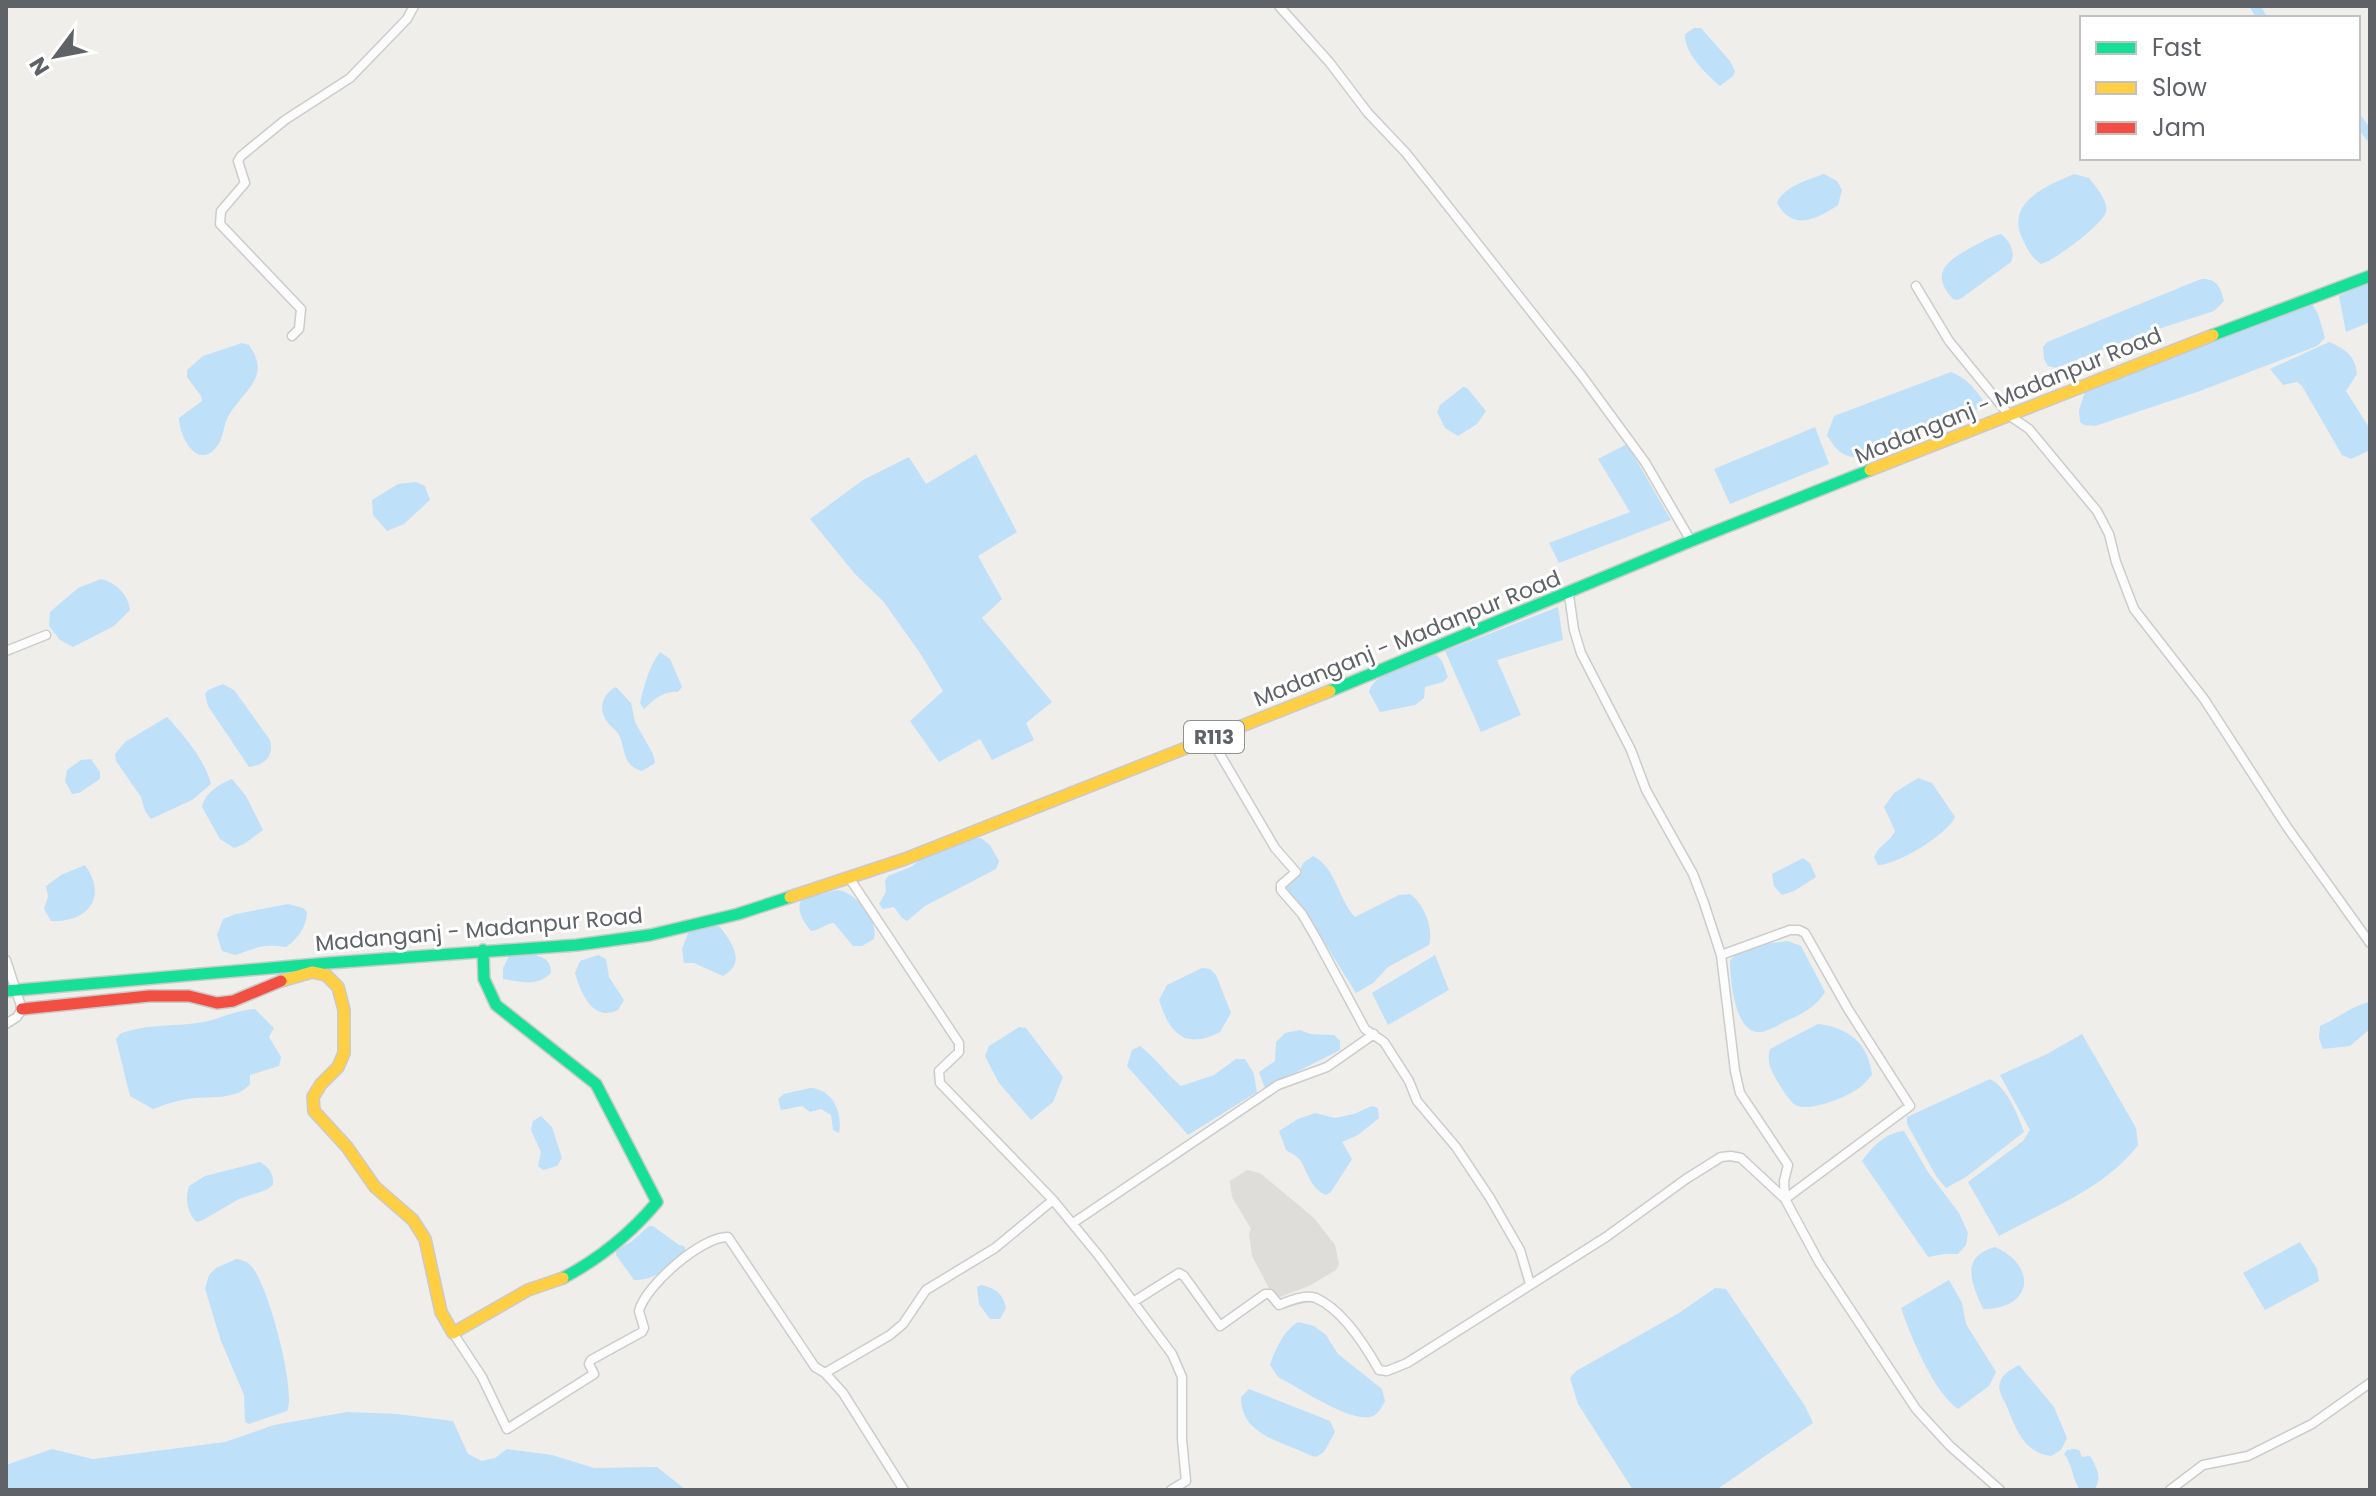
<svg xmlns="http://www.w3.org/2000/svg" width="2376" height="1496" viewBox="0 0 2376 1496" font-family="Poppins,sans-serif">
<rect width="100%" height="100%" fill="#efeeea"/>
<path fill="#dfddda" d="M 1247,1170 L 1260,1173 L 1314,1218 L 1335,1245 L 1339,1264 L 1336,1270 L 1309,1286 L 1280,1297 L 1271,1292 L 1252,1256 L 1249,1234 L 1251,1229 L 1232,1197 L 1230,1181 Z"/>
<path fill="#bfe0f9" d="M 1694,28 L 1701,28 L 1730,61 L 1735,71 L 1733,76 L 1720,86 C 1706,74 1684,53 1685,34 Z
M 1824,174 L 1837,181 L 1842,190 L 1838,205 C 1817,219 1793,232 1777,203 C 1784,186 1808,180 1824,174 Z
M 2074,174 L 2089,178 C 2095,186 2109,201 2106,212 C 2102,225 2054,261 2041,264 C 2031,257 2027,249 2022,238 C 2006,202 2046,186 2074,174 Z
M 2001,234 C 2009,240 2016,252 2011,262 L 1963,297 L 1958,300 L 1953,299 C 1928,272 1949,260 1972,247 C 1982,242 1991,236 2001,234 Z
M 2201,279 C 2216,278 2221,287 2224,301 L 2214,311 L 2140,335 L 2056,368 L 2048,366 L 2044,359 L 2043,347 L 2047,342 Z
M 2370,280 L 2370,322 L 2346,332 L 2339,296 Z
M 2310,301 L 2318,314 L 2325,338 L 2317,346 L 2200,391 L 2095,426 L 2084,425 L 2080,422 L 2079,410 L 2085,392 Z
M 2329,342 C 2345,349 2355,355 2357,374 L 2346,391 L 2370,429 L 2370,450 L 2351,459 L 2342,455 L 2302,386 L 2297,382 L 2283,385 L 2270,369 Z
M 242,343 L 249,345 C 272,377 244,390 229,415 C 222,426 225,438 215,449 C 196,469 179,435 179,418 L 202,401 L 201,396 L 187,377 L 187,370 L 203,356 Z
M 1951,372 C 1966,378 1975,388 1984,402 L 1983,406 L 1967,415 L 1904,435 L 1856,457 C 1841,457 1834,447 1827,435 L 1834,416 Z
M 1463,387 L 1467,388 L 1486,411 L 1477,424 L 1458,436 L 1445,428 L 1437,412 L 1440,405 Z
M 1815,427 L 1829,464 L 1730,504 L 1714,469 Z
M 1627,444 L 1671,520 L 1559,563 L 1549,543 L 1630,512 L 1598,459 Z
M 976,454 L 1017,532 L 978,556 L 1002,599 L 982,618 L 1052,702 L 1026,723 L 1034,740 L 992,760 L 980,739 L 939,762 L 910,721 L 943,691 L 920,653 L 883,601 L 855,574 L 810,519 L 863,480 L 909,457 L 926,484 Z
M 416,482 L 425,486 L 430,500 L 404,524 L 387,531 L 373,515 L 372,500 L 398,484 Z
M 101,579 C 116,583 128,594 130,610 L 114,626 L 73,647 L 60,640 L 49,626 L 50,612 L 78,588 Z
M 1558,607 L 1563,640 L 1497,660 L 1521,715 L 1481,732 L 1445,651 Z
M 660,652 L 670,659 L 682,687 L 678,692 C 664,690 652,701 644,709 L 640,703 C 644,685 649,667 660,652 Z
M 1437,655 L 1442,661 L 1448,677 L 1443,682 L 1425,687 L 1424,698 L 1415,705 L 1380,712 L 1369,692 C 1372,673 1418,660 1437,655 Z
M 223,684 L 234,690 L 270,740 C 274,756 265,765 249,767 L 208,706 L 205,694 L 208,690 Z
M 616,687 L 631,703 L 635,722 L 653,754 L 655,763 L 642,771 C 622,765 626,751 619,735 C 616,729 609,726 606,720 C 598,708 603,693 616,687 Z
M 167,717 C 184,735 205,760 211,784 L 192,800 L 151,819 L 145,811 L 141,797 L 116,761 L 115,754 L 125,742 Z
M 91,759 L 100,772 L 100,779 L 79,793 L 72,794 L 65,781 L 67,770 L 81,760 Z
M 1918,778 L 1932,783 L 1955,817 C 1947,835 1897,865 1878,865 L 1874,857 C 1878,846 1890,842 1895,831 L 1884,807 L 1894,793 Z
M 232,779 L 246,796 L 263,830 L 244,844 L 234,848 L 220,839 L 202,807 C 205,793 219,784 232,779 Z
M 972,838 L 981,838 L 990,845 L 999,861 L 996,869 L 925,906 L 907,921 L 902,918 L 894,907 L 883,909 L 879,904 L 886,892 L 885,880 L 888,876 L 911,867 L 929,853 Z
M 1313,856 C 1336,867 1338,899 1355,917 L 1399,895 L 1410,894 C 1424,904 1434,929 1429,945 L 1388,967 L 1373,983 L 1356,993 L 1301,905 L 1286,888 L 1296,879 L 1303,863 Z
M 1803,858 L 1810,863 L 1816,877 L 1794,891 L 1782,895 L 1774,886 L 1772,874 Z
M 85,865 C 108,897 88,923 51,921 L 44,909 L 48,896 L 46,886 L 61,875 Z
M 837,890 C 856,892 879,919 874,939 L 862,946 L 853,946 L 834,923 C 825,924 820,930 811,931 C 804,923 795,909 802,899 Z
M 288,904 L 303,908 L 307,912 C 307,926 297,940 286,947 C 260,943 257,949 235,955 L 222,951 L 217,935 L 223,919 L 236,914 Z
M 708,923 L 720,927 C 732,943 747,963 723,976 L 694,963 L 684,963 L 682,949 L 690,928 Z
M 1788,941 L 1801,946 L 1825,992 C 1816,1007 1802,1014 1786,1021 C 1778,1025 1766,1033 1757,1032 C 1735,1030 1730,980 1730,961 C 1742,944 1769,944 1788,941 Z
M 525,951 C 538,958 551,955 551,973 C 536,987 522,982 503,979 L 503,968 L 510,954 Z
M 598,955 L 606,959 L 609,977 L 624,1000 L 618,1010 C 593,1022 581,994 575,973 L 580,961 Z
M 1435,955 L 1449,990 L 1388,1025 L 1372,993 Z
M 1202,968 L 1210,969 L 1216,975 L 1231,1013 L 1220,1032 C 1185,1050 1170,1034 1159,1000 L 1167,985 Z
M 2370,1002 L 2370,1029 L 2350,1046 L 2323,1049 L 2319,1038 L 2320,1026 C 2337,1019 2353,1005 2370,1002 Z
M 255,1009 L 274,1028 L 269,1037 L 281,1057 L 279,1066 L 250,1075 L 250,1084 C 238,1099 213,1097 196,1098 C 182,1099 166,1104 153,1109 L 130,1096 L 116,1039 L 120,1034 C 147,1023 177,1027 204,1022 C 222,1018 236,1010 255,1009 Z
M 1818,1024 C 1848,1027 1869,1044 1872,1075 C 1868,1079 1864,1085 1859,1088 C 1847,1097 1806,1114 1794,1104 C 1788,1099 1783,1090 1779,1084 C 1772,1071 1766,1064 1770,1049 Z
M 1019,1027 L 1026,1028 L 1063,1077 L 1053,1102 L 1031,1120 L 999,1083 L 985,1056 L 989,1046 Z
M 1300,1030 L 1310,1034 L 1334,1035 L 1340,1041 L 1340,1050 L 1265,1088 L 1259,1072 L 1275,1061 L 1276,1042 L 1285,1033 Z
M 2082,1034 L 2136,1128 L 2138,1145 C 2105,1189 2046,1210 1999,1236 L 1968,1182 L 2023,1141 L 2030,1130 L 2000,1075 L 2047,1054 Z
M 1140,1046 C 1156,1058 1166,1074 1181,1086 L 1214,1075 L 1236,1059 L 1245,1059 L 1254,1074 L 1257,1092 L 1188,1135 L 1127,1066 L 1132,1050 Z
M 1990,1079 C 2008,1089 2017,1113 2024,1132 L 1966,1177 L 1946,1188 L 1936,1176 L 1907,1124 L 1907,1117 Z
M 810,1088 C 833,1089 843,1113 839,1133 L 833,1130 L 831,1115 L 821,1109 L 810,1112 L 802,1106 L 781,1110 L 778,1099 L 784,1094 Z
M 1372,1106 L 1378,1108 L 1379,1118 L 1358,1135 L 1342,1142 L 1352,1159 L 1331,1192 L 1326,1195 C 1312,1189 1308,1175 1302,1163 C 1299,1157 1291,1153 1286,1150 L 1279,1131 L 1298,1119 L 1315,1113 L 1335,1118 L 1354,1114 Z
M 541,1116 L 552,1127 L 562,1158 L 557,1166 L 543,1170 L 538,1166 L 541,1152 L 531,1130 L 533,1121 Z
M 1904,1131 L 1928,1172 L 1959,1213 L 1968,1233 L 1966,1245 L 1958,1254 L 1944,1254 L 1928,1257 L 1862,1161 C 1873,1146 1885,1133 1904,1131 Z
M 260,1162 C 269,1167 274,1174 273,1185 L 266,1190 L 239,1199 L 203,1220 L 197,1222 C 187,1214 185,1198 189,1186 L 205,1176 Z
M 649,1226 L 653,1226 L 679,1245 L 684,1246 L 686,1251 C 669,1265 657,1281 634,1280 L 616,1255 L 616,1250 L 631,1242 Z
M 2300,1242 L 2317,1269 L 2319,1281 L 2265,1310 L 2243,1273 Z
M 1995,1247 C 2037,1265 2034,1309 1983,1309 C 1972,1284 1959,1257 1995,1247 Z
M 236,1259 C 243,1260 247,1261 252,1267 C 268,1285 297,1391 287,1411 L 249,1424 L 245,1422 L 244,1395 L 221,1341 L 205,1289 L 209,1275 L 216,1268 Z
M 1949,1280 L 1962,1303 L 1966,1324 L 1996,1372 L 1989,1386 L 1958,1409 C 1933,1391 1911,1337 1901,1308 Z
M 981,1285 C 995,1288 1003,1293 1006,1308 L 1000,1319 L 990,1319 L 979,1304 L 977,1287 Z
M 1715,1288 L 1726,1289 L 1805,1406 L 1813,1423 L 1716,1490 L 1633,1490 L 1578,1404 L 1570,1378 L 1576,1371 L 1679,1313 Z
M 1298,1322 L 1314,1326 L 1326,1335 L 1338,1354 L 1382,1389 L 1385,1401 C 1382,1407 1379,1413 1373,1416 C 1353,1425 1298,1387 1278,1377 L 1270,1365 C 1275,1350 1284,1330 1298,1322 Z
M 2019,1365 L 2054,1407 L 2067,1438 L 2061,1450 L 2051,1456 C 2024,1453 2016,1429 2007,1407 C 2004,1399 1997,1391 2000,1382 C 2002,1374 2012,1369 2019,1365 Z
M 1249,1389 L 1330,1421 L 1335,1432 L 1324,1452 L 1316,1457 L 1312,1456 C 1283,1442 1240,1435 1241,1397 Z
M 347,1412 L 397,1414 L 453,1421 L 468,1454 L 482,1461 L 495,1458 L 507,1449 L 552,1455 L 594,1468 L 657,1467 L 686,1490 L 6,1490 L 6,1465 L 52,1449 L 93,1459 L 225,1442 L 274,1425 Z
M 2074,1449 L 2079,1450 L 2082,1457 L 2090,1456 C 2097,1468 2103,1478 2094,1490 L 2080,1490 C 2072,1479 2073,1465 2064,1454 L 2067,1450 Z"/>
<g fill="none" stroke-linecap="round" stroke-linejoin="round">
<path stroke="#bfe0f9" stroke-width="10" d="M 2255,6 L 2262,18
M 2358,120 L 2370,136"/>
<defs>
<path id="street" d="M 1279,6 L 1330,63 L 1368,113 L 1406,153 L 1582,376 L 1645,462 L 1691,541
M 1916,286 L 1949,341 L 2010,416 L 2029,429 L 2097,511 L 2109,534 L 2116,562 L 2134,609 L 2204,699 L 2287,827 L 2370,943
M 292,336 L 299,329 L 301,309 L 220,224 L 221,211 L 245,183 L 238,161 L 241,156 L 285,120 L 350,78 L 407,19 L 414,6
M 1569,595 L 1574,630 L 1581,653 L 1631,750 L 1646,790 L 1693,874 L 1704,903 L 1721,955 L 1735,1071 L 1740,1093 L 1788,1165 L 1784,1181 L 1785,1199
M 6,651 L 46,635
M 1211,739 L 1275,848 L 1296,872 L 1281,885 L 1281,890 L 1302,914 L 1316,938 L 1365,1029 L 1384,1042 L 1409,1081 L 1417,1101 L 1456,1147 L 1490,1198 L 1520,1250 L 1530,1284
M 850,879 L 959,1043 L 959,1052 L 939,1071 L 940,1083 L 1053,1200 L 1099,1256 L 1172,1354 L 1182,1377 L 1182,1439 L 1186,1481 L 1171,1490
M 1721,955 L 1790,930 L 1799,930 L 1805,933 L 1848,1009 L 1910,1106 L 1785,1199 L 1819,1262 L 1916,1409 L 1950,1446 L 2000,1490
M 6,960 L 22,1009 L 17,1017 L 6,1024
M 1073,1223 L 1278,1085 L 1327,1067 L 1374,1034
M 1133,1302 L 1179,1273 L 1184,1276 L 1220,1326 L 1265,1294 L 1270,1294 L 1279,1305 C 1289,1301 1305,1294 1316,1298 C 1343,1310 1365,1345 1379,1370 L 1387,1371 L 1407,1363 L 1606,1237 L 1686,1179 L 1721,1157 L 1731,1156 L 1741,1158 L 1785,1199
M 453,1333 L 482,1377 L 507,1429 L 594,1374 L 589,1364 L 591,1360 L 642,1332 L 644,1328 L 639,1311 C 645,1286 702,1236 728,1237 L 815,1367 L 825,1373 L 890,1335 L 903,1324 L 926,1290 L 995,1248 L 1053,1200
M 825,1373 L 843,1393 L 904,1490
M 2170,1490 L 2203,1465 L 2248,1456 L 2312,1424 L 2370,1383"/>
<path id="fast" d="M 2213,335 L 2370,276
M 1330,691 L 1691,541 L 1870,470
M 483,950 L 484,979 L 496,1005 L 596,1084 L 657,1202 C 631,1233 599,1259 563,1278
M 6,991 L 328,963 L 577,945 L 650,935 L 738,914 L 790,897"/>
<path id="slow" d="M 1870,470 L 2213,335
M 790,897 L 905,859 L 1330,691
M 281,981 L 312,972 L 326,975 L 338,987 L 344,1010 L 344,1053 L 338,1067 L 321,1084 L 313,1097 L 314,1111 L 347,1147 L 375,1187 L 413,1220 L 425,1239 L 441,1312 L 453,1333 L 528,1290 L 563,1278"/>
<path id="jam" d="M 22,1009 L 149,996 L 189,996 L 217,1003 L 233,1001 L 281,981"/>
</defs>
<use href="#street" stroke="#cbcccc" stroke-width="11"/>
<use href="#fast" stroke="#cacacb" stroke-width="14"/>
<use href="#slow" stroke="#cacacb" stroke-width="14"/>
<use href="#jam" stroke="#cacacb" stroke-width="14"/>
<use href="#street" stroke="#fdfcfc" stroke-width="8"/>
<use href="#fast" stroke="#16e098" stroke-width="11"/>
<use href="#slow" stroke="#ffcf43" stroke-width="11"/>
<use href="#jam" stroke="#f24e42" stroke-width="11"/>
</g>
<g text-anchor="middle" stroke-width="6" stroke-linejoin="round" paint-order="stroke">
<rect fill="#fff" stroke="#8f9295" stroke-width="2" x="1184" y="721" width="60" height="32" rx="6"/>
<g font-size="20" font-weight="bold" fill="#5f6368">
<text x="1214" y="744">R113</text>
</g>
<g font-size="22" fill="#5f6368" stroke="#fff">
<text transform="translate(2008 395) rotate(-22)" y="8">Madanganj - Madanpur Road</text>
<text transform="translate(1407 638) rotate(-22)" y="8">Madanganj - Madanpur Road</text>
<text transform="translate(479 929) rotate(-5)" y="8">Madanganj - Madanpur Road</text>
</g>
</g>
<rect width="2376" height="1496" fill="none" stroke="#5f6368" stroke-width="16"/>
<rect x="2080" y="16" width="280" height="144" fill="#ffffff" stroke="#bfc1c3" stroke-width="2"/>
<rect x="2096" y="42" width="40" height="12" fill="#16e098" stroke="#bfc1c3" stroke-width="2"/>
<text x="2152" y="56" font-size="24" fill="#5f6368">Fast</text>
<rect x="2096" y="82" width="40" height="12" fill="#ffcf43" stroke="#bfc1c3" stroke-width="2"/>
<text x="2152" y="96" font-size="24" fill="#5f6368">Slow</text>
<rect x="2096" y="122" width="40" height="12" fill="#f24e42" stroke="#bfc1c3" stroke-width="2"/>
<text x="2152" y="136" font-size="24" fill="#5f6368">Jam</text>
<g transform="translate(56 56) rotate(238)" stroke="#ffffff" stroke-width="6" paint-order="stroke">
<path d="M0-6L14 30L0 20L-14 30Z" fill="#5f6368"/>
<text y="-12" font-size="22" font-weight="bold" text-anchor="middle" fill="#5f6368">N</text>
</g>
</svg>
